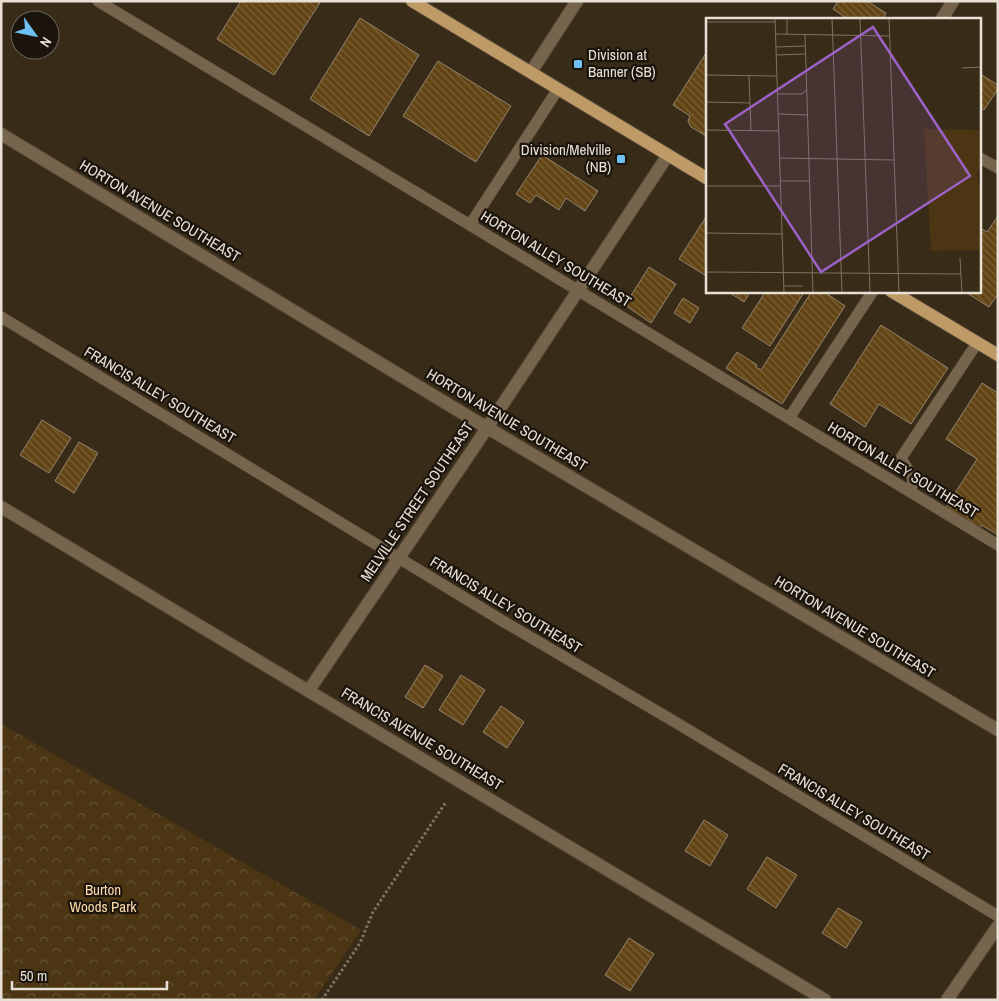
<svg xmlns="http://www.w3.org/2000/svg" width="999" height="1001" viewBox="0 0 999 1001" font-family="'Archivo Narrow',sans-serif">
<defs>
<pattern id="forest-crowns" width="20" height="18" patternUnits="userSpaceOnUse" patternTransform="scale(1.25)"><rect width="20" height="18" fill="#4b3513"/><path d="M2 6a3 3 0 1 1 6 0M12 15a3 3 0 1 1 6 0" fill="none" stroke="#655234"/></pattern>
<pattern id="building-back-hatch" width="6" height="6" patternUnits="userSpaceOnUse" patternTransform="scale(1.25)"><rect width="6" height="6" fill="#634515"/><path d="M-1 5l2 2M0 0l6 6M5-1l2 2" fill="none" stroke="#796036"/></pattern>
</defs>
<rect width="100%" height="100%" fill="#382b18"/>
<path fill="url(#forest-crowns)" d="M 1,724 L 361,930 L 314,1000 L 1,1000 Z"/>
<path fill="url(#building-back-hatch)" stroke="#93846f" d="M 241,1 L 321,1 L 274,75 L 217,39 Z
M 838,1 L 867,1 L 886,13 L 883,19 L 848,19 L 833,9 Z
M 360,18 L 419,55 L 369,136 L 310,99 Z
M 708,50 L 708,137 L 691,127 L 688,121 L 690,116 L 673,105 Z
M 438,61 L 511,106 L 476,162 L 403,116 Z
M 980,74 L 998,85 L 998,89 L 984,110 L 980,107 Z
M 542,155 L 598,191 L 585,211 L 566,198 L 559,210 L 536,195 L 530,203 L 516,194 Z
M 998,216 L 998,294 L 989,307 L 964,291 L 980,291 L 980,228 L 987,232 Z
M 706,217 L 708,219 L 708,277 L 679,259 Z
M 649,267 L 676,284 L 651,323 L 625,305 Z
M 727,291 L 751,291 L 744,302 Z
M 766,291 L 799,291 L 803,294 L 770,346 L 742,328 Z
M 812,291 L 823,291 L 845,306 L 782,404 L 726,368 L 737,352 L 757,365 L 756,367 L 761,370 Z
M 683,298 L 699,308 L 690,323 L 674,313 Z
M 881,325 L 948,368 L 911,424 L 879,404 L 865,427 L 830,404 Z
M 982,383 L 998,393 L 998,535 L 982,525 L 980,528 L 946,507 L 977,459 L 946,439 Z
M 42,420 L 71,438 L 49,473 L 20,455 Z
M 79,442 L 98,453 L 74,493 L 55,481 Z
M 425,665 L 443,676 L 423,708 L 405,697 Z
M 461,675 L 485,690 L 463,725 L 439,710 Z
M 501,706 L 524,722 L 507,748 L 483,732 Z
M 704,820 L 728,835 L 710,866 L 685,851 Z
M 767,857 L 797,875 L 776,908 L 747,889 Z
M 838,908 L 862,922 L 846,948 L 822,933 Z
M 629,938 L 654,954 L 630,991 L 605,975 Z"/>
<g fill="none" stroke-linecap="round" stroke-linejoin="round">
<defs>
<path id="service" d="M 98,1 L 470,225 L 998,545
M 980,158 L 998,168
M 470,225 L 558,89
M 1,317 L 501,620 L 670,719 L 998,916
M 789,418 L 873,291
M 911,492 L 913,478 L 901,458 L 977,343"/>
<path id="minor" d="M 942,19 L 953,1
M 531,72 L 577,1
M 1,134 L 464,414 L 998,730
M 1,507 L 825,1000
M 309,690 L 475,446 L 668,155
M 947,1000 L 998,926"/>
<path id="primary" d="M 412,1 L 708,179
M 891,291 L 998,355"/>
</defs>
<use href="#service" stroke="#544836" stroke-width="12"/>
<use href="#minor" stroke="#544836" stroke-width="14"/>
<use href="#primary" stroke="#544836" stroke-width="14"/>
<path stroke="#7f7464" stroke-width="3" stroke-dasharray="2.5 2.5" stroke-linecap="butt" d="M 322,1000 L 360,943 L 373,912 L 446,802"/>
<use href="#service" stroke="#76644c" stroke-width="11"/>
<use href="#minor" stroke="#76644c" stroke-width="12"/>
<use href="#primary" stroke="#be9a67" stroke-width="12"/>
</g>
<g fill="#6ec2f3" stroke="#1a140c" stroke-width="2">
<rect x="573" y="59" width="10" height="10" rx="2.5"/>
<rect x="616" y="154" width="10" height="10" rx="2.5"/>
</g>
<g text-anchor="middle" stroke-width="4.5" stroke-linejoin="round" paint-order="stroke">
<g font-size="15" fill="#e9e0d5" stroke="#1a140c" text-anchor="start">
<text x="588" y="60">Division at<tspan x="588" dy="17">Banner (SB)</tspan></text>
<text x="611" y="155" text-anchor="end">Division/Melville<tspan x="611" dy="17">(NB)</tspan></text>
</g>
<g font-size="15" fill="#e9e0d5" stroke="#1a140c">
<text transform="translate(160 211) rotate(31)" y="5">HORTON AVENUE SOUTHEAST</text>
<text transform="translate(556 259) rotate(31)" y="5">HORTON ALLEY SOUTHEAST</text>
<text transform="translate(160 395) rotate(31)" y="5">FRANCIS ALLEY SOUTHEAST</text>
<text transform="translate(507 420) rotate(31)" y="5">HORTON AVENUE SOUTHEAST</text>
<text transform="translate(903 470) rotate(31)" y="5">HORTON ALLEY SOUTHEAST</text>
<text transform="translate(417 502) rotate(-56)" y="5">MELVILLE STREET SOUTHEAST</text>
<text transform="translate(506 605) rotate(31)" y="5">FRANCIS ALLEY SOUTHEAST</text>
<text transform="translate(855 627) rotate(31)" y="5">HORTON AVENUE SOUTHEAST</text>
<text transform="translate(422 739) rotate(31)" y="5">FRANCIS AVENUE SOUTHEAST</text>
<text transform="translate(854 812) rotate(31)" y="5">FRANCIS ALLEY SOUTHEAST</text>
</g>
<g font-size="15" fill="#ffdbaa" stroke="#1a140c">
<text x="103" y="895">Burton<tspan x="103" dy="17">Woods Park</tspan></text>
</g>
</g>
<g transform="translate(706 18)">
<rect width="275" height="275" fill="#382b18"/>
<path d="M 218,111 L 275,112 L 275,152 L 271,154 L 275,179 L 275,232 L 225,233 Z" fill="#4b3513"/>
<path fill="none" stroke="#7f7364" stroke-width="1" d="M 69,0 L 78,275M 126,0 L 136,275M 154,0 L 164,275M 183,0 L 193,275M 0,4 L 69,4M 70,16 L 183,18M 81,16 L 81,0M 99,16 L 107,275M 70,29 L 99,28M 71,37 L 99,36M 256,50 L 275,49M 0,57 L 71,58M 43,58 L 45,113M 72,76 L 96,76 L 100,72M 0,84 L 44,85M 73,96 L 101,97M 0,112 L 73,113M 74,140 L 188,142M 75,163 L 103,163M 0,168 L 75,168M 0,215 L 77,216M 254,240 L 256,275M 0,254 L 255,256M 78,268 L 97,268"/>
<path fill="#9c62c6" fill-opacity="0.15" stroke="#9c62c6" stroke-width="2.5" d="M 167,9 L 264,158 L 115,254 L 19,106 Z"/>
<rect width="275" height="275" fill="none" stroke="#e9e0d5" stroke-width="2.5"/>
</g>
<rect width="999" height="1001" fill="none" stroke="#e9e0d5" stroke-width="5"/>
<g transform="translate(35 35) rotate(123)"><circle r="24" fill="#1a140c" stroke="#6d665c"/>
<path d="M0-4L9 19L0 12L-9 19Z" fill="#6ec2f3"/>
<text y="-8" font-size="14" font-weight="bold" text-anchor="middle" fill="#e9e0d5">N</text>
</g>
<path d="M12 981v8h155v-8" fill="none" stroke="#e9e0d5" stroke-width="2.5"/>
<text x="20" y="981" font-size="15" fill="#e9e0d5" stroke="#1a140c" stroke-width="4" paint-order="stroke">50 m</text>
</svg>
